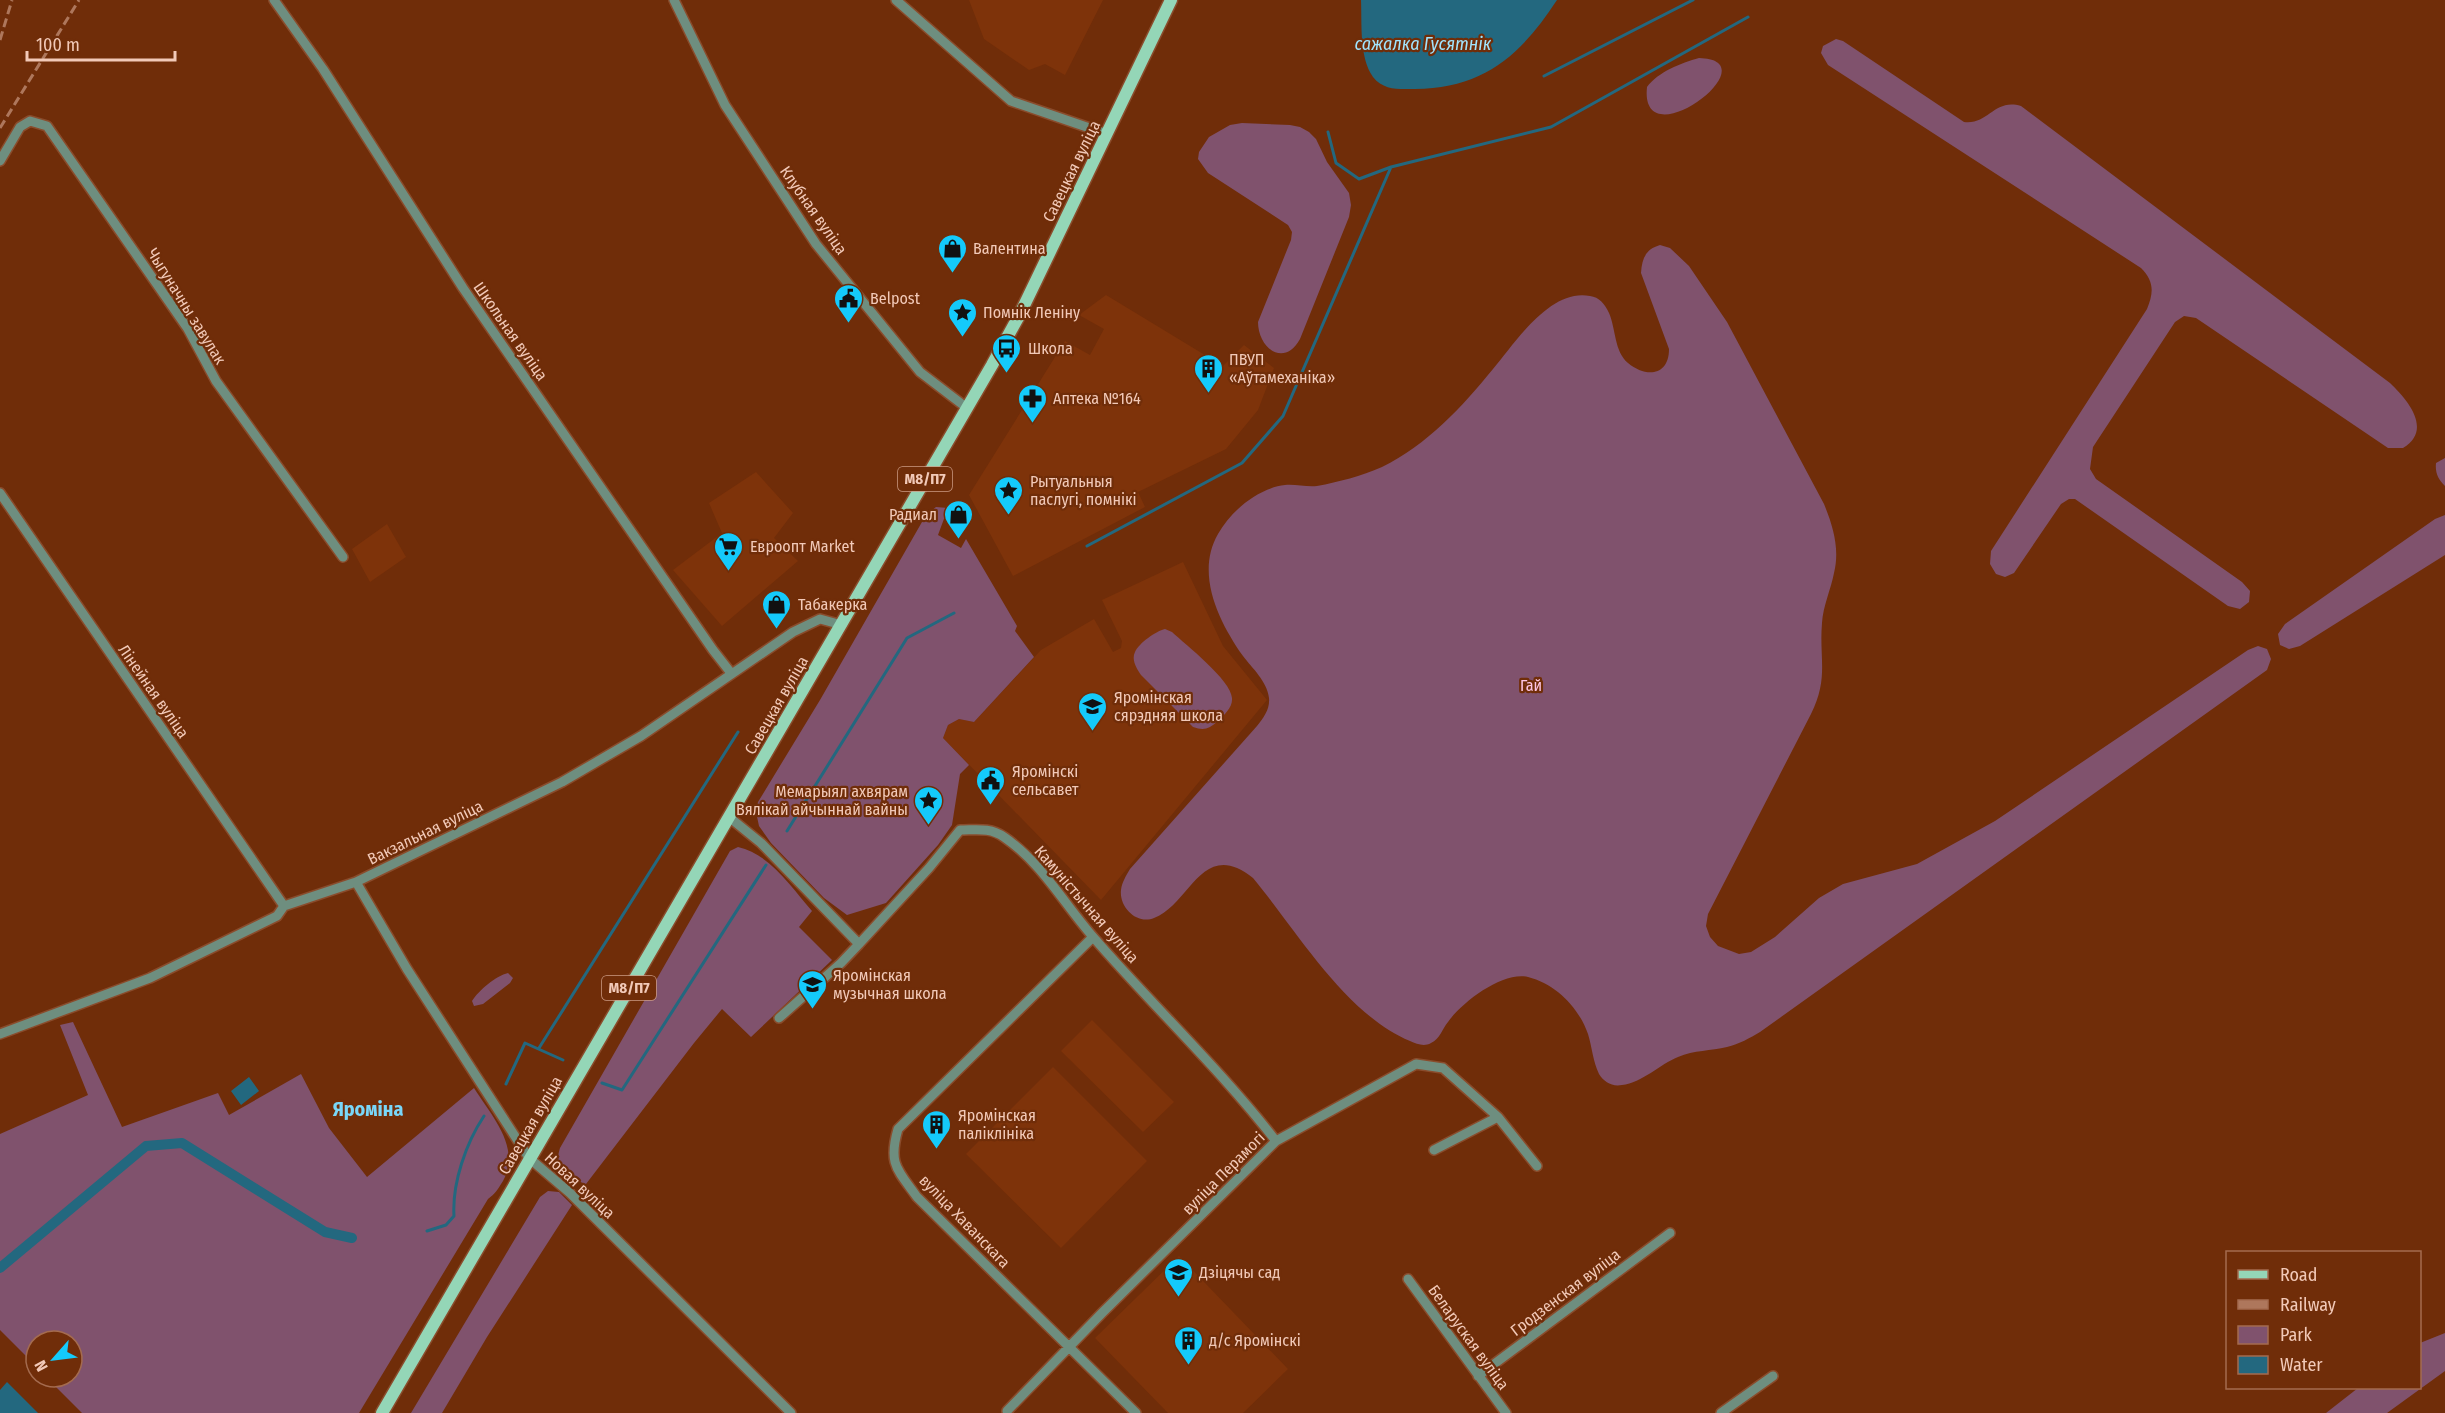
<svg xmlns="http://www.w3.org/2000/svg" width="2445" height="1413" viewBox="0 0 2445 1413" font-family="'Fira Sans Condensed',sans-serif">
<rect width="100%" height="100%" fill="#702d09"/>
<path fill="#7e330a" d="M 969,0 L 1103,0 L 1065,75 L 1045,64 L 1029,70 L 984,39 Z
M 1106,295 L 1223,366 L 1244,345 L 1274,368 L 1258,410 L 1226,449 L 1138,492 L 1145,507 L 1013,576 L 969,495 L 1065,341 L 1090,355 L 1104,329 L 1079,315 Z
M 756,472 L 793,513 L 774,538 L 798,561 L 722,626 L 673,570 L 722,533 L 709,503 Z
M 387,524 L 406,557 L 370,582 L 352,549 Z
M 1183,562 L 1223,646 L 1267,700 L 1101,900 L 943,738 L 948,725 L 959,719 L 974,722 L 1041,650 L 1094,619 L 1113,652 L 1121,648 L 1122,641 L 1102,600 Z
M 1092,1020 L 1174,1102 L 1143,1132 L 1061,1051 Z
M 1053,1067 L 1147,1161 L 1061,1248 L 966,1154 Z
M 1179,1256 L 1288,1369 L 1243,1413 L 1168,1413 L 1095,1338 Z"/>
<path fill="#80526d" d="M 1836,39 L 1843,41 L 1964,122 C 1989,125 1994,98 2021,106 L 2390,383 C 2408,400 2433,430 2403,448 L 2388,448 L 2196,318 L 2184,316 L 2175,322 L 2093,447 L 2090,469 L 2096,479 L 2242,582 L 2250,591 L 2249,602 L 2240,609 L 2228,606 L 2075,499 L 2069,499 L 2061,504 L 2014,573 L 2005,577 L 1996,574 L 1990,564 L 1991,551 L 2147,309 C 2154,292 2154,281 2141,268 L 1828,65 L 1821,53 L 1823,46 Z
M 1699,58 C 1774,60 1639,162 1647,87 C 1658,72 1681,63 1699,58 Z
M 1242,123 L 1290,125 L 1300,127 L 1309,132 L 1316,139 L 1327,162 L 1349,193 L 1351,205 L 1349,217 L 1300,339 C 1284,368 1258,348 1258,322 L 1291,240 L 1292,232 L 1288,225 L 1208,173 L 1198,159 L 1199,152 L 1209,137 L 1230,125 Z
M 1660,245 L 1670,248 L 1689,266 L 1727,322 L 1824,504 C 1833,526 1840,549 1834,573 C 1831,589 1823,606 1822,623 C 1819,659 1829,678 1811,714 L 1708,914 L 1706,926 L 1710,937 L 1718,946 L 1739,954 L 1751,952 L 1775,937 L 1819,898 L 1843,884 L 1917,864 L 1995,821 L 2248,650 L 2258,646 L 2267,649 L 2271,659 L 2267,670 L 1760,1032 C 1750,1038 1739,1044 1727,1047 C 1711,1051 1694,1050 1678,1057 C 1660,1064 1642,1083 1622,1085 C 1612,1087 1604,1082 1599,1074 C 1593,1062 1592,1047 1588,1034 C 1579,1008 1556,984 1528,977 C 1503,971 1462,1002 1448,1022 C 1442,1029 1440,1039 1431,1043 C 1424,1047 1417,1044 1410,1041 C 1345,1014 1297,931 1253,878 C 1202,837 1190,905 1154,918 C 1137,925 1119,907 1121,890 C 1122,882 1126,876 1130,869 L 1257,726 C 1264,717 1270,709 1269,698 C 1267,681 1252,668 1243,656 C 1219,622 1195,574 1218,534 C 1231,511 1258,488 1285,485 C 1295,484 1306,487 1317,486 C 1339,482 1361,476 1382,467 C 1427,445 1462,407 1493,369 C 1515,343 1550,288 1590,296 C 1599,297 1605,304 1609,313 C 1616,329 1614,351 1628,363 C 1646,378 1669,376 1669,349 L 1641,273 C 1642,258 1646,249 1660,245 Z
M 2445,458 L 2445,486 C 2438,479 2435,473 2436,463 Z
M 936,507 L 948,508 L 938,535 L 961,548 L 966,539 L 1017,626 L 1015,631 L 1034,657 L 974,722 L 959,719 L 948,725 L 943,738 L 969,765 L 960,774 L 952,825 L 938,845 L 886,903 L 847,915 L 824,898 L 771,843 L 759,826 L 756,812 L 758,802 L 820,700 L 926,515 Z
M 2445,515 L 2445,555 L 2300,646 L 2289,649 L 2280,645 L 2278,634 L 2285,624 L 2435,519 Z
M 1165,629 L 1172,632 C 1186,645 1231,680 1232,698 C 1233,707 1224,715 1218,721 C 1209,729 1204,731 1193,727 L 1141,675 C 1137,669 1131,660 1135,652 C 1139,643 1156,631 1165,629 Z
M 738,847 C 770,854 792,888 812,911 L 799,927 L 832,960 L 751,1037 L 722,1009 L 694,1043 L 586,1184 C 568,1178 553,1169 560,1148 L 730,851 Z
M 508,973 L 513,978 L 510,983 L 483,1004 L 474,1006 L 472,1001 C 479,990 496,976 508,973 Z
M 73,1022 L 122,1127 L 218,1093 L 229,1115 L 301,1074 L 329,1128 L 367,1177 L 474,1088 C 491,1115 522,1148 503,1181 C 498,1189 495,1194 488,1199 L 359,1413 L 82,1413 L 46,1377 L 72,1377 L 72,1341 L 36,1341 L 36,1366 L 0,1330 L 0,1134 L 88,1095 L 60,1025 Z
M 548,1191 L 559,1192 L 572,1205 L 487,1337 L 442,1413 L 411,1413 L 540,1197 Z
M 2445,1333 L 2445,1371 L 2387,1413 L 2326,1413 L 2358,1388 L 2420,1388 L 2420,1343 Z"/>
<path fill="#23687f" d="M 1361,0 L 1557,0 C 1521,55 1484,88 1415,89 C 1400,89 1384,91 1373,77 C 1359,57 1362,24 1361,0 Z
M 249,1077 L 259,1091 L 241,1105 L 231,1091 Z
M 7,1382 L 38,1413 L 0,1413 L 0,1390 Z"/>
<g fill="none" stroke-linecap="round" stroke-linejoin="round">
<path stroke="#23687f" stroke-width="3" d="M 1544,76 L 1693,0
M 1328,132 L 1336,163 L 1359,179 L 1391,167 L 1551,127 L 1748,17
M 1087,546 L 1242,463 L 1283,416 L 1391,167
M 787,831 L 907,638 L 954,613
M 539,1048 L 738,732
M 602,1083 L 622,1090 L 766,865
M 506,1084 L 525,1043 L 563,1060
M 427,1231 L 446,1225 L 454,1216 C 452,1183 466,1143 484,1116"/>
<path stroke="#23687f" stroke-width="10" d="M 0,1268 L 146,1146 L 182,1143 L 325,1232 L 352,1238"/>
<defs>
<path id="minor" d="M 274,0 L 323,69 L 463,288 L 713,650 L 731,673
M 674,0 L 725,105 L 816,244 L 920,372 L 967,408
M 896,0 L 1011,101 L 1107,134
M 0,161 L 20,127 L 30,121 L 47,126 L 188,329 L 216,381 L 343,557
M 0,493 L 284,906
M 729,817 L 761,843 L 859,944 L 929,868 L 960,830 C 976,830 990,827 1004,837 C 1042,863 1064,904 1094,938 C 1154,1007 1220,1069 1276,1141
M 356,882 L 407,969 L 529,1158 L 570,1193 L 791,1413
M 1093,937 L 898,1129 C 888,1164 897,1169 917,1197 L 1136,1413
M 779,1018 L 841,963 L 859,944
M 0,1034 L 150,978 L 277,916 L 284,906 L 356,882 L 562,782 L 641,736 L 793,632 L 820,619 L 842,625
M 1498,1117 L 1537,1166
M 1408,1279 L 1506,1413
M 1478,1376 L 1670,1233
M 1007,1411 L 1102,1313 L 1276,1141 L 1416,1064 L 1443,1068 L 1498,1117 L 1434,1150
M 1721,1413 L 1773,1376"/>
<path id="major" d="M 382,1413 L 992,365 L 1020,314 L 1171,0"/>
</defs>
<use href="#minor" stroke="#8a4c2c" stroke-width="12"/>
<use href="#major" stroke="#8a4c2c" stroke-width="15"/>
<use href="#minor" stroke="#6e8e7f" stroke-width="9"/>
<use href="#major" stroke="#94d6b7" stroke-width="12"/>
<path stroke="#ae775c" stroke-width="3" stroke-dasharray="9 4.5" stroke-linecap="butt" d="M 0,40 L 12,0
M 0,128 L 79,0"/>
</g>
<defs>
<symbol id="shop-pin" viewBox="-11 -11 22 30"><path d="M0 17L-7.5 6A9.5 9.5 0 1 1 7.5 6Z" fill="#14cafb" stroke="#702d09"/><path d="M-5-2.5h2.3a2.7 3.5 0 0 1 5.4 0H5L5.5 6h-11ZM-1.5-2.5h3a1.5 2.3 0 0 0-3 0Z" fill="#111"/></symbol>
<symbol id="civic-pin" viewBox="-11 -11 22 30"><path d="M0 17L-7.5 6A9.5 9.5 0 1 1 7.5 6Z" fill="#14cafb" stroke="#702d09"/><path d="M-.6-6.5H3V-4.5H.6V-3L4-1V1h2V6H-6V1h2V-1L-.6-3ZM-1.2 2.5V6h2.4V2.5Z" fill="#111"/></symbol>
<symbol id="sight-pin" viewBox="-11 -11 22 30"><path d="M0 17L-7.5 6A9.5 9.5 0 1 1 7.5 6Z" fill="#14cafb" stroke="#702d09"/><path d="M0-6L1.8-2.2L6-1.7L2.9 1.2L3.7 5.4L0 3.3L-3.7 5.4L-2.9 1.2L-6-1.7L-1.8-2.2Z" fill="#111"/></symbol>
<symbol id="bus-pin" viewBox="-11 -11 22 30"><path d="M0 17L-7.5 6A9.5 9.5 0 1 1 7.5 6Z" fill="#14cafb" stroke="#702d09"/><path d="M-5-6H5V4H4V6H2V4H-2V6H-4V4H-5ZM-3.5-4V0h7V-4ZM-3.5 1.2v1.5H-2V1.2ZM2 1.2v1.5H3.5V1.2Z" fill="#111"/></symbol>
<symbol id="building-pin" viewBox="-11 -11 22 30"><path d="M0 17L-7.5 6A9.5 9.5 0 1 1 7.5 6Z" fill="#14cafb" stroke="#702d09"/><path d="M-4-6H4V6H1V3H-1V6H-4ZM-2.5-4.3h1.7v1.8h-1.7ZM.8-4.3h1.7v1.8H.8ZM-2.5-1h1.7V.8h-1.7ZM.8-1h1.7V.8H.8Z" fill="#111"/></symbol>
<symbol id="pharmacy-pin" viewBox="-11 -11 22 30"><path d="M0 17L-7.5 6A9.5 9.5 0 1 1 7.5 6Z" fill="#14cafb" stroke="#702d09"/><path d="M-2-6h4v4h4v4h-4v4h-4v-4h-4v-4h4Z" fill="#111"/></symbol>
<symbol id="supermarket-pin" viewBox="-11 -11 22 30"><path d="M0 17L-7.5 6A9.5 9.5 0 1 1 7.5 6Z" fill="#14cafb" stroke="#702d09"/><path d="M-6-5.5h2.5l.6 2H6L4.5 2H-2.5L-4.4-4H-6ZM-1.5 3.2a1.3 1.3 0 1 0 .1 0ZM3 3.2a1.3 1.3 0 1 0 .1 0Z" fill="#111"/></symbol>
<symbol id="school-pin" viewBox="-11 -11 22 30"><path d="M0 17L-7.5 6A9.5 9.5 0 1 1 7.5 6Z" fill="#14cafb" stroke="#702d09"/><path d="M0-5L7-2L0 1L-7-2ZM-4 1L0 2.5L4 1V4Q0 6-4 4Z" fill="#111"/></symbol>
</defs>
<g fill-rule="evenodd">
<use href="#shop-pin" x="936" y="232" width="33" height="45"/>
<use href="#civic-pin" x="832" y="282" width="33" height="45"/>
<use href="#sight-pin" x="946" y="296" width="33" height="45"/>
<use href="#bus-pin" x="990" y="332" width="33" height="45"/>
<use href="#building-pin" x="1192" y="352" width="33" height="45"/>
<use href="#pharmacy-pin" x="1016" y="382" width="33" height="45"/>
<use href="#sight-pin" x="992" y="474" width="33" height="45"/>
<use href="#shop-pin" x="942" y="498" width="33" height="45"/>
<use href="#supermarket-pin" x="712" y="530" width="33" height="45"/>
<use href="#shop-pin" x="760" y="588" width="33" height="45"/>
<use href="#school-pin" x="1076" y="690" width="33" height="45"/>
<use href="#civic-pin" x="974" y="764" width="33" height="45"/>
<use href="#sight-pin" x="912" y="784" width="33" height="45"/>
<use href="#school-pin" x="796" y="968" width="33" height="45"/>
<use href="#building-pin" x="920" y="1108" width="33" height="45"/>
<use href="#school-pin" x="1162" y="1256" width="33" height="45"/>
<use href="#building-pin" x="1172" y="1324" width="33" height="45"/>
</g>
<g text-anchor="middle" stroke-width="4.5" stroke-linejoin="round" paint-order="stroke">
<g fill="#702d09" stroke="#cb9a84" stroke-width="1.5">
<rect x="898" y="467" width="54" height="24" rx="4.5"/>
<rect x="602" y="976" width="54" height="24" rx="4.5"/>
</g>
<g font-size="15" font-weight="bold" fill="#f2c9b8">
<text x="925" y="484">М8/П7</text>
<text x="629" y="993">М8/П7</text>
</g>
<g font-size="16" fill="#f2c9b8" stroke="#702d09">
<text transform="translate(1071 171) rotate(-64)" y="6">Савецкая вуліца</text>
<text transform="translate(814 210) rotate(55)" y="6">Клубная вуліца</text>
<text transform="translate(187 306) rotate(58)" y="6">Чыгуначны завулак</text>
<text transform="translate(511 331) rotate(55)" y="6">Школьная вуліца</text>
<text transform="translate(154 691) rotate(55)" y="6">Лінейная вуліца</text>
<text transform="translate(776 705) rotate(-60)" y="6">Савецкая вуліца</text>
<text transform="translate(425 832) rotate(-26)" y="6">Вакзальная вуліца</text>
<text transform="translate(1087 904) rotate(49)" y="6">Камуністычная вуліца</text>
<text transform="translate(530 1125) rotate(-60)" y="6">Савецкая вуліца</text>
<text transform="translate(1223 1173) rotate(-45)" y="6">вуліца Перамогі</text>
<text transform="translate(580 1185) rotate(43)" y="6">Новая вуліца</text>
<text transform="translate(965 1221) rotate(46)" y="6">вуліца Хаванскага</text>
<text transform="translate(1565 1292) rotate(-37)" y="6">Гродзенская вуліца</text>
<text transform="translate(1469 1337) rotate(54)" y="6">Беларуская вуліца</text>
</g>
<g font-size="16" fill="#f2c9b8" stroke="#702d09" text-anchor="start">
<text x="973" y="254">Валентина</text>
<text x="870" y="304">Belpost</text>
<text x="983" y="318">Помнік Леніну</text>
<text x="1028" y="354">Школа</text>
<text x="1229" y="365">ПВУП<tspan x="1229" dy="18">«Аўтамеханіка»</tspan></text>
<text x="1053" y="404">Аптека №164</text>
<text x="1030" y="487">Рытуальныя<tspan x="1030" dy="18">паслугі, помнікі</tspan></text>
<text x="937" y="520" text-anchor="end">Радиал</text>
<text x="750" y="552">Евроопт Market</text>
<text x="798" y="610">Табакерка</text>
<text x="1114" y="703">Яромінская<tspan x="1114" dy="18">сярэдняя школа</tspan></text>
<text x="1012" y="777">Яромінскі<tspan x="1012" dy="18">сельсавет</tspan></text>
<text x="908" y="797" text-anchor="end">Мемарыял ахвярам<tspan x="908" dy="18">Вялікай айчыннай вайны</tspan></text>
<text x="833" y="981">Яромінская<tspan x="833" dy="18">музычная школа</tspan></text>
<text x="958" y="1121">Яромінская<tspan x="958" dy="18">паліклініка</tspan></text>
<text x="1199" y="1278">Дзіцячы сад</text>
<text x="1209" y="1346">д/с Яромінскі</text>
</g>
<g font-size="16" fill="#fdc5e4" stroke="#702d09">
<text x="1531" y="691">Гай</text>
</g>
<g font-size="18" font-style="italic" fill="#a1e4fd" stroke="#702d09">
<text x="1423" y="50">сажалка Гусятнік</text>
</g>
<g font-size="20" font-weight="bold" fill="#79d6f8" stroke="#702d09">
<text x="368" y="1116">Яроміна</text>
</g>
</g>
<rect x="2226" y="1251" width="195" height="138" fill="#702d09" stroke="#a46b4f" stroke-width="1.5"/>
<rect x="2238" y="1270" width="30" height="9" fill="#94d6b7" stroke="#a46b4f" stroke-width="1.5"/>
<text x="2280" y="1281" font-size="18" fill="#f2c9b8">Road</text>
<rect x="2238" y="1300" width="30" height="9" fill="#ae775c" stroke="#a46b4f" stroke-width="1.5"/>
<text x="2280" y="1311" font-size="18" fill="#f2c9b8">Railway</text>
<rect x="2238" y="1326" width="30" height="18" fill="#80526d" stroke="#a46b4f" stroke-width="1.5"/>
<text x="2280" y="1341" font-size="18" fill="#f2c9b8">Park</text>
<rect x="2238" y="1356" width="30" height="18" fill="#23687f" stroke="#a46b4f" stroke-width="1.5"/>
<text x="2280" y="1371" font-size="18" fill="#f2c9b8">Water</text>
<g transform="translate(54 1359) rotate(242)"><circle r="28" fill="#702d09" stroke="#a46b4f" stroke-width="1.5"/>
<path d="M0-4.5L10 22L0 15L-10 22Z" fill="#14cafb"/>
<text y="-9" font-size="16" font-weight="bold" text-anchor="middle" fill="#f2c9b8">N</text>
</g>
<path d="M27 51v9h148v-9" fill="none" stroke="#f2c9b8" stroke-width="3"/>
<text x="36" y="51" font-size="18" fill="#f2c9b8" stroke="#702d09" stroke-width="4.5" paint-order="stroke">100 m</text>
</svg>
